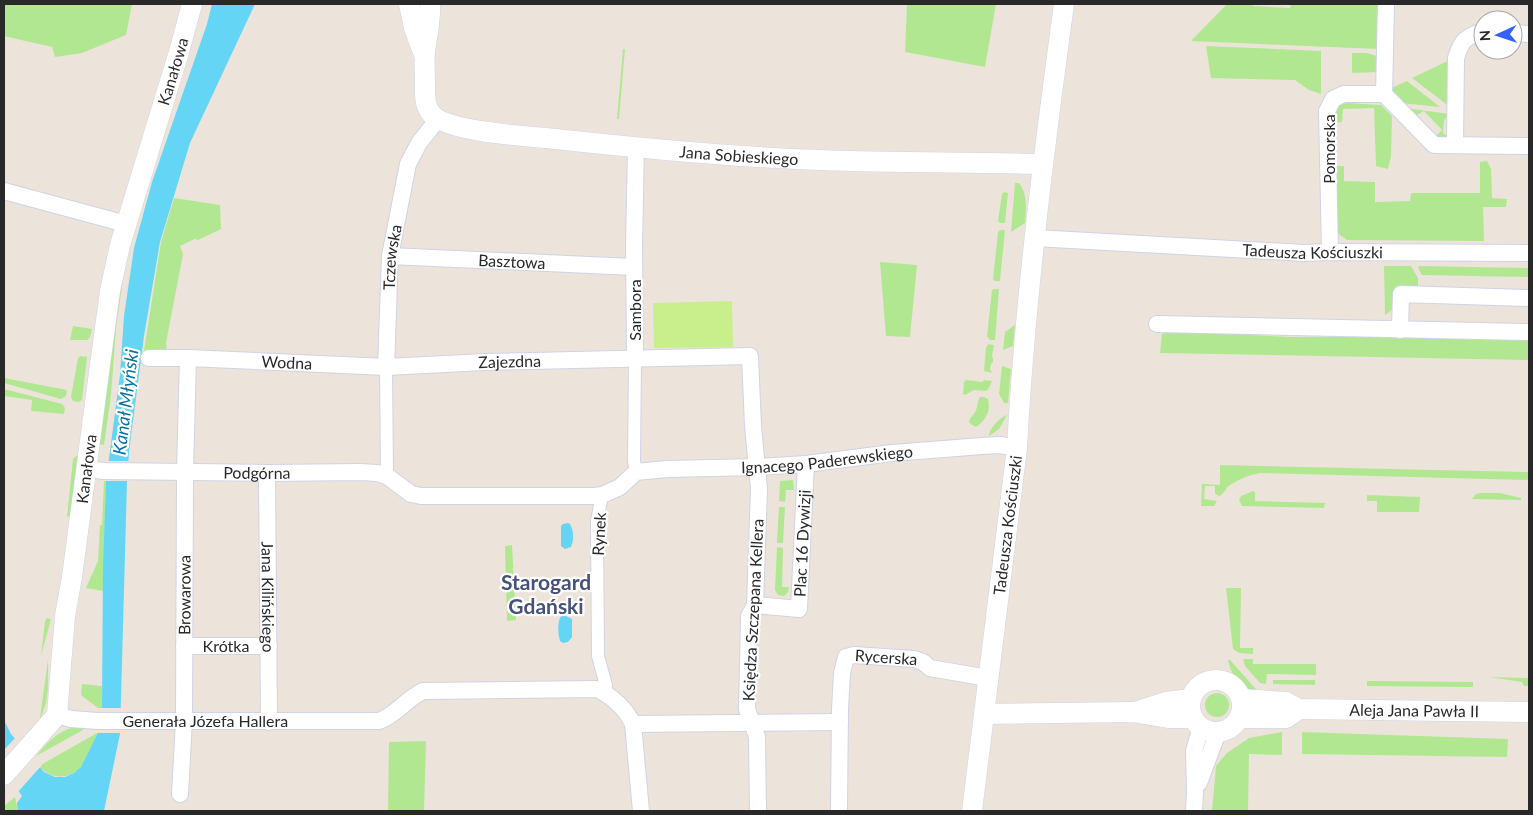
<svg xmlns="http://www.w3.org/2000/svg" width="1533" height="815" viewBox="0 0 1533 815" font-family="Lato,sans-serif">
<rect width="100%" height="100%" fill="#ece4da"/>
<path fill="#b2e792" d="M 4,4 L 132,4 L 126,35 L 82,53 L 55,57 L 52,47 L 4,36 Z
M 907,4 L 996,4 L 985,67 L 905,52 Z
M 1227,4 L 1252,4 L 1253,6 L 1290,8 L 1291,4 L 1380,4 L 1378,49 L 1191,41 Z
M 1206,46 L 1321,51 L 1321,94 L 1309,90 L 1295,80 L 1211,78 Z
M 623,49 L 625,49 L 619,119 L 617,119 Z
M 1352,53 L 1367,53 L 1377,56 L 1377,72 L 1352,73 Z
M 1452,59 L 1450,107 L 1412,78 Z
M 1407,81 L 1440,107 L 1400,103 L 1389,89 Z
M 1345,103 L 1381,105 L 1392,116 L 1391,156 L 1388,169 L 1376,166 L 1374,108 L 1343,109 L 1342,122 L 1335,123 C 1335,113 1335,106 1345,103 Z
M 1405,108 L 1450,114 L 1444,120 L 1443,133 L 1450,138 L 1434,138 L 1442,130 L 1424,111 L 1413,117 Z
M 1487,161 L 1491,169 L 1492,198 L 1507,199 L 1506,207 L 1483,207 L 1484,241 L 1347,240 L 1336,232 L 1335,166 L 1344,166 L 1344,181 L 1375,182 L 1375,202 L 1410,201 L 1411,193 L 1480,193 L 1480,162 Z
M 1015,183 L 1019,183 C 1028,195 1026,208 1025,223 L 1011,232 Z
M 1004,192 L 1008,193 L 1005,223 L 1000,223 L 998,221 L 1002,194 Z
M 174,198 L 220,205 L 221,229 L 198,240 L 195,239 L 180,246 L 183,254 L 166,343 L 167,352 L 144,351 L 161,242 Z
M 1000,230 L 1005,230 L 1000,281 L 995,281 L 993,279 L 998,232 Z
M 880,262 L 917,265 L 910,337 L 886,336 Z
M 1384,266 L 1411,266 L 1418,278 L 1418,289 L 1394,305 L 1392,310 L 1385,315 Z
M 1419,266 L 1529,268 L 1529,277 L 1422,275 L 1418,268 Z
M 124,273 L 116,328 L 111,395 L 104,445 L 98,444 L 118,294 Z
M 994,289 L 999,289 L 995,340 L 990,340 L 987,336 L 992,290 Z
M 1015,325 L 1013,346 L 1003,350 L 1005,332 Z
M 73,326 L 92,329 L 90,337 L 88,340 L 70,340 Z
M 1178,331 L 1290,337 L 1529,336 L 1529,360 L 1160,353 L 1162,334 L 1168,332 Z
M 988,344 L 994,345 L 992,356 L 993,358 L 993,362 L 991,364 L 990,369 L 992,373 L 984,371 L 986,348 Z
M 80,356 L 87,357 L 82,400 L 79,402 L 73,401 L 71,397 L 78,358 Z
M 1002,366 L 1011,369 L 1008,403 L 1004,403 L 999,394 Z
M 4,378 L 67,390 L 66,396 L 61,399 L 4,383 Z
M 966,380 L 982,382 L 984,380 L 992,381 L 989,388 L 986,391 L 974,390 L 965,395 L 963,394 L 964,382 Z
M 4,389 L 62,404 L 65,408 L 64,414 L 31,411 L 32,400 L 4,396 Z
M 980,397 L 984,397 L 988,399 C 991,411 986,420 976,427 L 972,425 L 969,422 C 970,417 973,416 975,412 C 978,407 977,402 980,397 Z
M 1007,415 L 999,429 L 989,436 C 989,429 1000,417 1007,415 Z
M 80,453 L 72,515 L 67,517 L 73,459 Z
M 1220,465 L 1529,472 L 1529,480 L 1260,473 C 1248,475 1237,480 1227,487 L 1226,490 L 1220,496 L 1215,494 L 1215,486 L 1205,486 L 1204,499 L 1217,501 L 1214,506 L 1201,506 L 1202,484 L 1220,485 Z
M 793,480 L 794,490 L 786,490 L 785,502 L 779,501 L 780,481 Z
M 104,481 L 106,481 L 103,591 L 86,588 L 98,561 L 100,525 L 102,525 Z
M 1253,491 L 1255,492 L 1255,501 L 1325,503 L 1324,508 L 1242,506 L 1239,500 L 1241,496 Z
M 1481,493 L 1500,493 L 1521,498 L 1521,500 L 1472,499 L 1476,494 Z
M 1367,495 L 1420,497 L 1419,512 L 1377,512 L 1377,501 L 1367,501 Z
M 779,507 L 785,507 L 783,543 L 777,543 Z
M 512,545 L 516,620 L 507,621 L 505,546 Z
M 777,547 L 783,548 L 782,587 L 789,587 L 788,592 L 784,596 L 778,595 L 775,590 Z
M 1226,588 L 1241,588 L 1240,648 L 1253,648 L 1253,654 L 1239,653 L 1233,649 Z
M 47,618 L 51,619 L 41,656 L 45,621 Z
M 48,659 C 48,679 50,701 40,718 Z
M 1243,659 L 1253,659 L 1253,664 L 1316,664 L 1316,675 L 1267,674 L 1266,684 L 1260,683 L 1245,666 Z
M 1228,660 L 1230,660 L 1263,697 C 1247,692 1231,678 1228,660 Z
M 1489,677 L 1529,678 L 1529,686 L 1524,686 L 1522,682 Z
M 1273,680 L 1315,680 L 1315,685 L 1273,684 Z
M 1367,681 L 1473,682 L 1473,687 L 1367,686 Z
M 82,684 L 102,686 L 102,708 L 98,708 L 81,695 Z
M1205 705a12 12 0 1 1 24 0a12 12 0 1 1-24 0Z
M 75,727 L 84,727 L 83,730 L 36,756 C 47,743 57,731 75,727 Z
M 1282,732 L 1282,755 L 1249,754 L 1248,811 L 1212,811 L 1216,766 L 1227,753 L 1249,738 Z
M 1302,732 L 1508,739 L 1507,757 L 1302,754 Z
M 97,733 L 98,733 C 94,743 88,761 80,768 C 68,780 50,779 39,766 Z
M 426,741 L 424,811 L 388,811 L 389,742 Z
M 15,797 L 18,811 L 6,811 L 4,806 Z"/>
<path fill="#c9ef8d" d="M 732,301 L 733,347 L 654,348 L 653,303 Z"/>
<path fill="#65d5f6" d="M 212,4 L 255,4 L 190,143 L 160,242 L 144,336 L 129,452 L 127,482 L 120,734 L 104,811 L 18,811 L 17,803 L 22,796 L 4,770 L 4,720 L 11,734 L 44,772 L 55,777 L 65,777 L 74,773 L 81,767 L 98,733 L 102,708 L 103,566 L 106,481 L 120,375 L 124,316 L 134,248 L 152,182 L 207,24 Z
M 568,523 L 570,524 C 574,531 574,540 571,547 L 565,549 L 561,546 L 561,526 L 563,524 Z
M 564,615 L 572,619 L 572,637 L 568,642 L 563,643 L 560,641 C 558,633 557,623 561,616 Z"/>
<path fill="#ece4da" d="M 106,461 L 131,461 L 129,481 L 104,481 Z
M 99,708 L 124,708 L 121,733 L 98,733 Z
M 16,737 L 42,765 L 17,793 L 4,774 L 4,750 Z"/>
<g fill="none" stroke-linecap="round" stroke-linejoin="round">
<defs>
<path id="pedestrian" d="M 635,358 L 634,461 L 636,472
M 386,367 L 387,476
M 602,495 L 597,521 L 598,656 L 606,685 L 605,693"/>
<g id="minor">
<path d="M 1513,33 L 1529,34"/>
<path d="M 1384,94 L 1386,4"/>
<path d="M 1455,145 L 1456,58 C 1461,41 1465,37 1483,31"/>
<path d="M 4,191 L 126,224"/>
<path id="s1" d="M 1035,238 L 1304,253 L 1330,252 L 1529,253"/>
<path d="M 1330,252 L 1327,111 L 1333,99 L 1344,94 L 1384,94 L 1434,145 L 1529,146"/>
<path id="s2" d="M 390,256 L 634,267"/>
<path d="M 1157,324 L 1529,332"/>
<path d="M 1400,330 L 1401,294 L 1529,298"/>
<path id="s3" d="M 149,358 L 188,358 L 386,367 L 485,362 L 750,356 L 753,426 L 759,489 L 755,605 L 749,616 L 747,709 L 757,737 L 758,811"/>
<path d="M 635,358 L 634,245 L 636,147"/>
<path id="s4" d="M 386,367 L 390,256 L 408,164 L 419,143 L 438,119"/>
<path id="s5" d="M 87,469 L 104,471 L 267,473 L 361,472 L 377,473 L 387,476 L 411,494 L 421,496 L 595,496 L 602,495 L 620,487 L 636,472 L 667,469 L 758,467 L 806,464 L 892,453 L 982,446 L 1000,445 L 1017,448"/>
<path id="s6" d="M 267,473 L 269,722"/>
<path id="s7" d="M 755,605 L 799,609 L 806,464"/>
<path id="s8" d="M 184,646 L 269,646"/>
<path id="s9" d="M 57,715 L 71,719 L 98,721 L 379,721 C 396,715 406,699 423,691 L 597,689 C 612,696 626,709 633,724 L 641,811"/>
<path d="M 633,724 L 840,722"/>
<path d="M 1199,783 L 1218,732"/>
<path id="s10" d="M 180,794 L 184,720 L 185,471 L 188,358"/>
<path id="s11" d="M 839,811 L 840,709 L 842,673 L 846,657 L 854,655 L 914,659 L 923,662 L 930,668 L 988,678"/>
<path d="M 1194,811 L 1195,792 L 1194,751 L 1201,727"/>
</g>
<g id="tertiary">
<path d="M 409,4 L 414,28 L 424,55"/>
<path id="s12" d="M 430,4 C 431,20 427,36 425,52 C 424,62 425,73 425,83 C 425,92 424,104 430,112 C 441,131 523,136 546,138 C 637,148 728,157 820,160 C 894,163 969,162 1043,164"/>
<circle cx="1216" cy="706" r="26"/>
<path id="s13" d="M 1242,699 L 1286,702 L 1299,709 L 1529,712"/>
<path d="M 1138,711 L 1166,702 L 1191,699"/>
<path d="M 984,714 L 1133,712 L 1168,718 L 1193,718"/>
<path d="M 1240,718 L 1286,718 L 1299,709"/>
<path id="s14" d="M 4,775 L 57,715 L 65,616 L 72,577 L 102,350 L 110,291 L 120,245 L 179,52 L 192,4"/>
<path id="s15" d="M 972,811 L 1017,448 C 1025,299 1044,151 1064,4"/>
</g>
</defs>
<use href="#pedestrian" stroke="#cfd4e3" stroke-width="14"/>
<use href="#minor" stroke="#cfd4e3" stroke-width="18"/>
<use href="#tertiary" stroke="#cfd4e3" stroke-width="21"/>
<use href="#pedestrian" stroke="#fff" stroke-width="12"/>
<use href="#minor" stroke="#fff" stroke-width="16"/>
<use href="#tertiary" stroke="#fff" stroke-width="20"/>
</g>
<g text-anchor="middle" stroke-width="4.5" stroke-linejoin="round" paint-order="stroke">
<g font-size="16" fill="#292929" stroke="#fff">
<text dy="6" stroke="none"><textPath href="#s14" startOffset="736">Kanałowa</textPath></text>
<text transform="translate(1329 149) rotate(-90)" y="6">Pomorska</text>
<text dy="6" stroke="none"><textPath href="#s12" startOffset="424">Jana Sobieskiego</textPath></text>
<text dy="6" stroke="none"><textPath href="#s1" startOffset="278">Tadeusza Kościuszki</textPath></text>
<text dy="6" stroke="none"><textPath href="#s4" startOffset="110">Tczewska</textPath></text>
<text dy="6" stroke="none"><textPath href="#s2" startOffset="122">Basztowa</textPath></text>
<text transform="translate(635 310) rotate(-90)" y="6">Sambora</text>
<text dy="6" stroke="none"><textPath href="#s3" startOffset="361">Zajezdna</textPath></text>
<text dy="6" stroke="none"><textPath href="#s3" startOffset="138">Wodna</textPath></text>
<text dy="6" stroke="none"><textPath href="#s5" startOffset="755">Ignacego Paderewskiego</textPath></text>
<text dy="6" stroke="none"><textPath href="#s14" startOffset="328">Kanałowa</textPath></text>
<text dy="6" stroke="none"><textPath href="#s5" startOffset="170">Podgórna</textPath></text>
<text dy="6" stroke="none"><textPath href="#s15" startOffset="288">Tadeusza Kościuszki</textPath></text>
<text transform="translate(599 534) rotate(-87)" y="6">Rynek</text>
<text dy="6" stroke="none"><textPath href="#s7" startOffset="110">Plac 16 Dywizji</textPath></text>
<text dy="6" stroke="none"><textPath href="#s10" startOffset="199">Browarowa</textPath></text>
<text dy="6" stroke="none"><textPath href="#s6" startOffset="124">Jana Kilińskiego</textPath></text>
<text transform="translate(753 610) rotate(-87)" y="6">Księdza Szczepana Kellera</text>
<text dy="6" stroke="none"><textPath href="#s8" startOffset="42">Krótka</textPath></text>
<text dy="6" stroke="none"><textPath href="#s11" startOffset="195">Rycerska</textPath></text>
<text dy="6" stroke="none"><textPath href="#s13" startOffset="174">Aleja Jana Pawła II</textPath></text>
<text dy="6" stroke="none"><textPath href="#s9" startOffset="149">Generała Józefa Hallera</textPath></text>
</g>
<g font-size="18" font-style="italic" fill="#0572a1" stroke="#fff">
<text transform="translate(126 402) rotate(-83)" y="6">Kanał Młyński</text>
</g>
<g font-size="21" font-weight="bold" fill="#47527c" stroke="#fff">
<text x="546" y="590">Starogard<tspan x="546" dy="24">Gdański</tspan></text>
</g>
</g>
<rect width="1533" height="815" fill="none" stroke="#292929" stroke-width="10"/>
<g transform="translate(1498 35) rotate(267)"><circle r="24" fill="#ffffff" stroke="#a9a9a9"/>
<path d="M0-4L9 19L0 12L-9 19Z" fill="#3462ff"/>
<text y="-8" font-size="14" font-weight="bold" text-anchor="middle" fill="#292929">N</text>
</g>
</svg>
